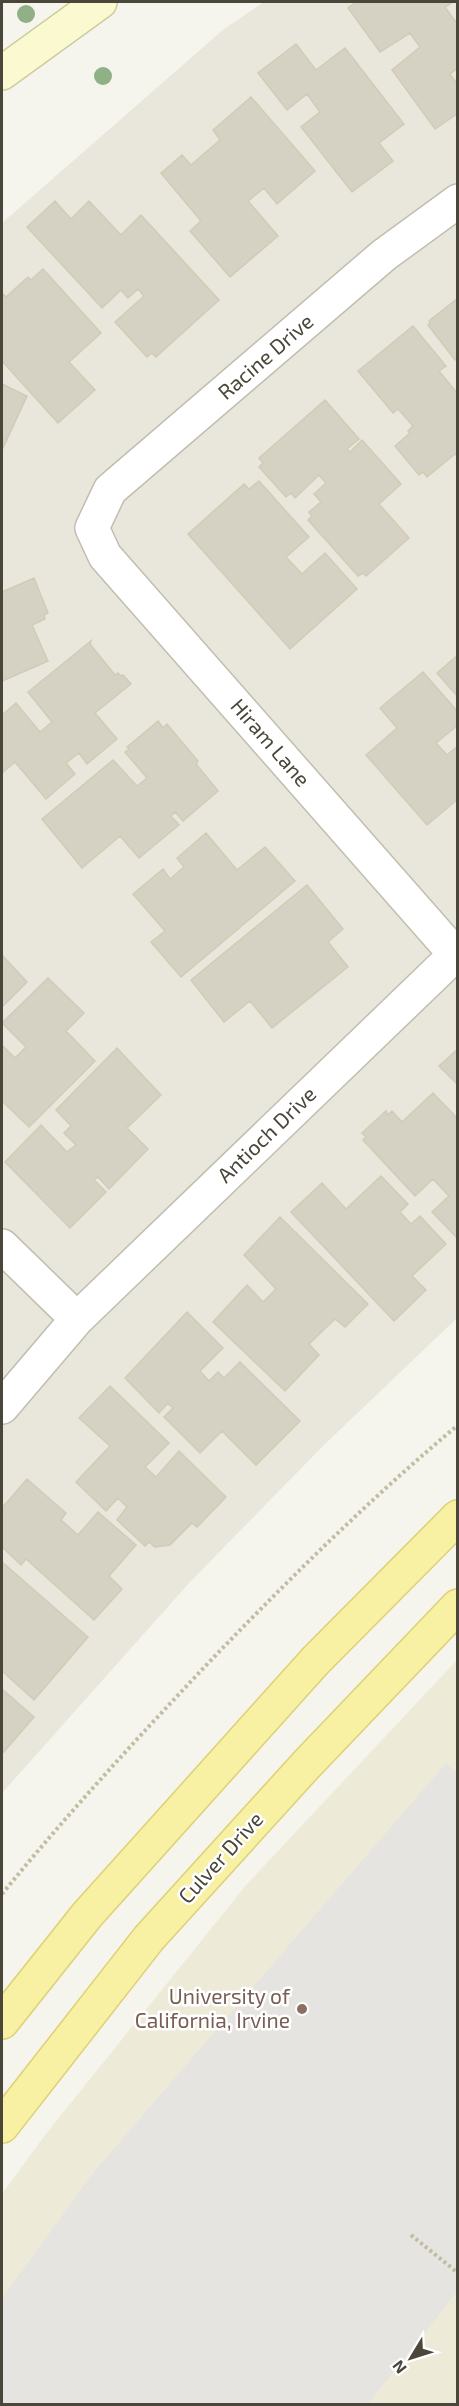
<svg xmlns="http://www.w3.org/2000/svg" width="459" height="2406" viewBox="0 0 459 2406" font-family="'Exo 2',sans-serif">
<rect width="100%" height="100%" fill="#f5f4ed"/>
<path fill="#e9e7db" d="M 264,2 L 457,2 L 457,1318 L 323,1446 L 190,1582 L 2,1793 L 2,223 L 224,29 Z"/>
<path fill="#edebd8" d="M 457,1660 L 457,2404 L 2,2404 L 2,2194 L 45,2135 L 247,1884 Z"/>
<path fill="#e5e4e0" d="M 446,1763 L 458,1773 L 457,2292 L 368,2404 L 2,2404 L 2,2298 L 93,2173 Z"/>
<path fill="#d6d2c3" stroke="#d1cbb6" stroke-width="1.5" d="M 356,2 L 453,2 L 445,7 L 455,21 L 458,20 L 458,68 L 450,74 L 458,85 L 458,113 L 435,129 L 392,70 L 420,47 L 410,33 L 380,52 L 348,8 Z
M 296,44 L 316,70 L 345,48 L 404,124 L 379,143 L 393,161 L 352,192 L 301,127 L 320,112 L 307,94 L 287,110 L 258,73 Z
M 251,97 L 315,171 L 277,204 L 264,188 L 248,201 L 278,236 L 230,277 L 190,231 L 201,221 L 161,173 L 182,155 L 191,165 L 220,140 L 213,130 Z
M 55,201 L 71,219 L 89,201 L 121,235 L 141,215 L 219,300 L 156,357 L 152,353 L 147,357 L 115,322 L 144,296 L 138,289 L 128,298 L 121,290 L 102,308 L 27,227 Z
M 43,269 L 101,333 L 69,362 L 95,390 L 58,423 L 2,361 L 2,293 L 6,297 L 28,277 L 31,280 Z
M 458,298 L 458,358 L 455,360 L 428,325 L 430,323 L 429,321 Z
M 413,326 L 446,366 L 439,371 L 458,394 L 458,457 L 455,454 L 427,477 L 423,472 L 419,475 L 395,446 L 410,433 L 408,431 L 413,426 L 398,409 L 393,413 L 358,371 Z
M 2,384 L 27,396 L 2,450 Z
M 325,400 L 359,439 L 347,449 L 350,452 L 362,440 L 401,484 L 379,504 L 409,538 L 366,576 L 363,573 L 358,576 L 308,520 L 312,516 L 309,512 L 321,502 L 314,494 L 326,483 L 319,475 L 295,498 L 291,493 L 286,497 L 259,467 L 263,463 L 259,458 Z
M 259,481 L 309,537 L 286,557 L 302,574 L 325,553 L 357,589 L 290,649 L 188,534 L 244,484 L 249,489 Z
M 34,578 L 48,613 L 44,615 L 45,619 L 32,625 L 48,661 L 2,681 L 2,592 Z
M 91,641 L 90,644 L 115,675 L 118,673 L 121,676 L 123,675 L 131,684 L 95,713 L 117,739 L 87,764 L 79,753 L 66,763 L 75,774 L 46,799 L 15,762 L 2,773 L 2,715 L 16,703 L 40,732 L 52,722 L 28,692 Z
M 458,655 L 458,697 L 437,673 Z
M 423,672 L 458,712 L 458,725 L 436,743 L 447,755 L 458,746 L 458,799 L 427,825 L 366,755 L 397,728 L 380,708 Z
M 158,721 L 163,728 L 167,724 L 198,761 L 196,764 L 218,791 L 183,821 L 175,812 L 171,816 L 179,825 L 139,858 L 120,836 L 82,868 L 42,819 L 113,760 L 137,786 L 147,778 L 125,752 L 129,749 L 127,747 Z
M 206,833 L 237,870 L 265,847 L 295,881 L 181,977 L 151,942 L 165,931 L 133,894 L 163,869 L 170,879 L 184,867 L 177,858 Z
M 307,885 L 343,929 L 328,942 L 348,967 L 272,1028 L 250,1001 L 224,1022 L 191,980 Z
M 2,955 L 27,982 L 2,1007 Z
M 48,978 L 84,1013 L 66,1031 L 95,1061 L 29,1127 L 2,1101 L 2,1045 L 15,1058 L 26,1047 L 2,1023 Z
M 117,1048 L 161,1095 L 127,1128 L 148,1149 L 109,1189 L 98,1177 L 94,1180 L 106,1192 L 70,1228 L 5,1162 L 41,1125 L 67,1152 L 76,1145 L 64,1133 L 71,1126 L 56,1110 Z
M 458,1049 L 458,1085 L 439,1066 Z
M 433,1093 L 458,1119 L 458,1239 L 432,1212 L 449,1196 L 433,1179 L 415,1196 L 363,1140 L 366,1137 L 362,1133 L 386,1111 L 388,1115 L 392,1111 L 402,1122 Z
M 381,1176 L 408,1204 L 400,1212 L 411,1224 L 420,1216 L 446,1244 L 412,1276 L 426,1290 L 394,1321 L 291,1212 L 322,1183 L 346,1209 Z
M 280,1217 L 368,1304 L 345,1327 L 335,1319 L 309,1344 L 319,1355 L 285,1391 L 213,1322 L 247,1285 L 263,1302 L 276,1289 L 244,1255 Z
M 187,1312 L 223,1348 L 200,1371 L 209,1381 L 218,1372 L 224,1378 L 240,1362 L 300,1421 L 256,1465 L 222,1431 L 200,1453 L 164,1417 L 173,1408 L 168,1403 L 159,1413 L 125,1378 Z
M 110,1386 L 169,1443 L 145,1467 L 156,1477 L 179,1451 L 226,1497 L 197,1527 L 192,1523 L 170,1545 L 155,1547 L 149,1542 L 145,1546 L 117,1520 L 127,1507 L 118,1498 L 106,1511 L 76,1482 L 110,1446 L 79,1418 Z
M 27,1479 L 66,1513 L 61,1520 L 78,1535 L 98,1512 L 136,1545 L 109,1576 L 122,1589 L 94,1620 L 26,1559 L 21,1565 L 2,1547 L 2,1508 Z
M 2,1562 L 88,1637 L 34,1700 L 2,1671 Z
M 2,1689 L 34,1717 L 2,1754 Z"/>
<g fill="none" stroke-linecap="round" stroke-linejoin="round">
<defs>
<path id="street" d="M 455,954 L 105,556 L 92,528 L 110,490 L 384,255 L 458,201
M 2,1246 L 77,1319
M 2,1407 L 77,1319 L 458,952"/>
<path id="secondary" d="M 2,73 L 100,2"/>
<path id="primary" d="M 2,2022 L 87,1915 L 316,1660 L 458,1517
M 2,2126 L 149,1938 L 306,1765 L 458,1606"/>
</defs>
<use href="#street" stroke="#c0beaf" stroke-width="36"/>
<use href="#secondary" stroke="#cecb9d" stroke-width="36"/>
<use href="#primary" stroke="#ddd173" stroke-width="36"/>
<path stroke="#c1bca2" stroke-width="4" stroke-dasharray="3 3" stroke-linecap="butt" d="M 2,1894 C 69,1812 141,1734 214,1657 C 292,1576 372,1497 458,1425
M 411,2235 L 458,2273"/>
<use href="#street" stroke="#fff" stroke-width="33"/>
<use href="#secondary" stroke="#fbf9d0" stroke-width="33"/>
<use href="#primary" stroke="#f8f0a3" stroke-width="33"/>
</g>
<g fill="#90b085">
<circle cx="26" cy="14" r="9"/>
<circle cx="103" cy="76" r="9"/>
</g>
<circle fill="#8d6e63" stroke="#fff" stroke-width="2" cx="302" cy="2009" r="6"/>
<g text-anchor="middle" stroke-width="5" stroke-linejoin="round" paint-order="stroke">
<g font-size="21" fill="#4a463a" stroke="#fff">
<text transform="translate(266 357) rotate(-41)" y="7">Racine Drive</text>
<text transform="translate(270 743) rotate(49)" y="7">Hiram Lane</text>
<text transform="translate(267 1135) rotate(-44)" y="7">Antioch Drive</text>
<text transform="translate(221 1858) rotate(-48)" y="7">Culver Drive</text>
</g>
<g font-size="21" fill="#785e54" stroke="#fff" text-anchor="end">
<text x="290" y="2004">University of<tspan x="290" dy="24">California, Irvine</tspan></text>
</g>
</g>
<rect width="459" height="2406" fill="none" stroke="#4a463a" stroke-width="6"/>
<g transform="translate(411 2358) rotate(232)" stroke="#ffffff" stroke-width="4.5" paint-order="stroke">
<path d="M0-4.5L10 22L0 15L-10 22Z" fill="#4a463a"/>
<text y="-9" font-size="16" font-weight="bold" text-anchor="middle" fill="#4a463a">N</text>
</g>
</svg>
